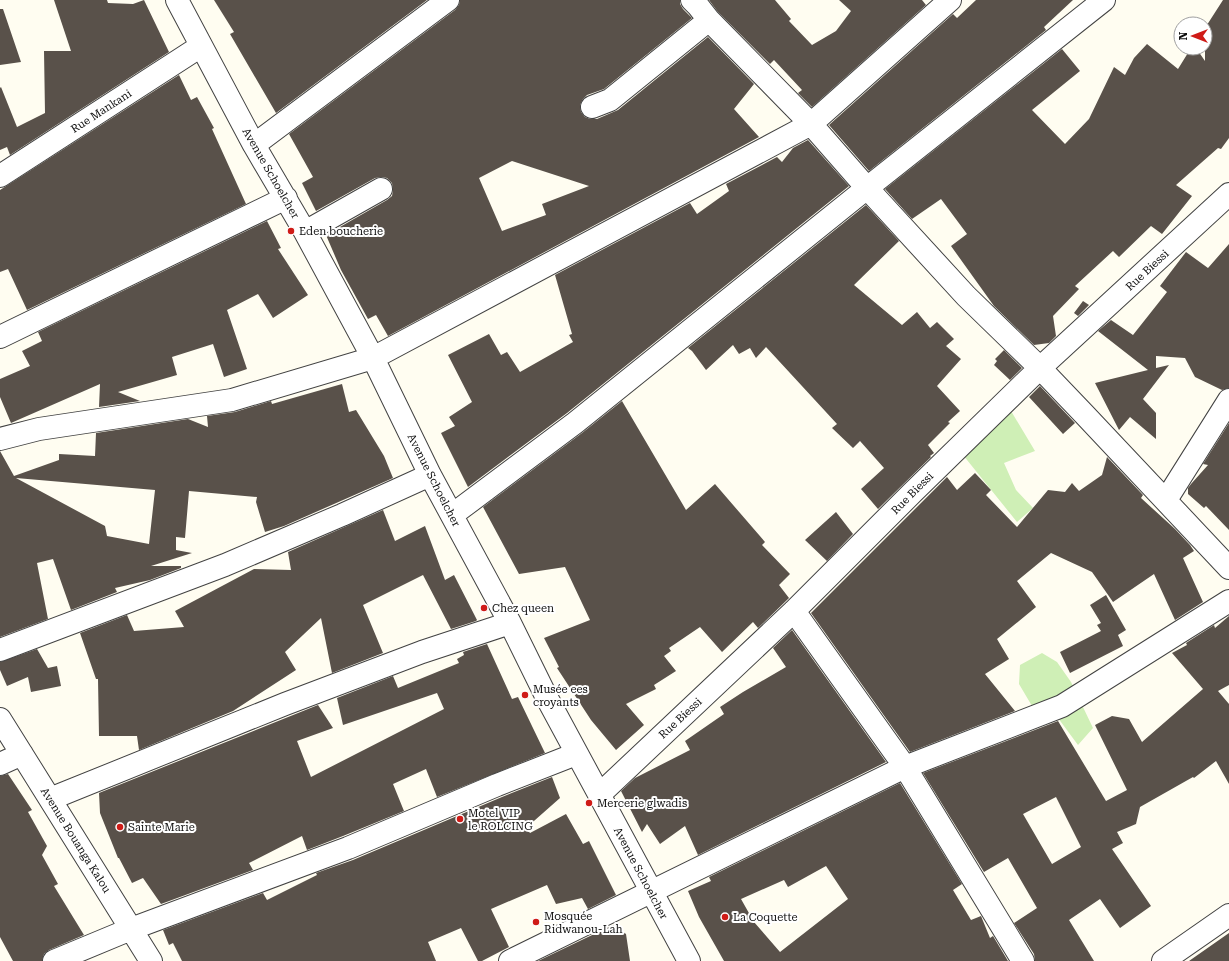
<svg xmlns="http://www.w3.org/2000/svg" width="1229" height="961" viewBox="0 0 1229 961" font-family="'Roboto Serif',serif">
<rect width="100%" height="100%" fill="#fffdf1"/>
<path fill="#cfefb6" d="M 1011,411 L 1035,451 L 1004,463 L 1016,490 L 1033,508 L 1017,522 L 963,455 Z
M 1042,653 L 1057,662 L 1071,682 L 1093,728 L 1078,745 L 1058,718 L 1032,706 L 1019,684 L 1020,665 Z"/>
<path fill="#59514a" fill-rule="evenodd" d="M 54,0 L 107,0 L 108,3 L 133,4 L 144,0 L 169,52 L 10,155 L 7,147 L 0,150 L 0,88 L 1,87 L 17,127 L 45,113 L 44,51 L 71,51 Z
M 214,0 L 427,0 L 276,113 L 230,34 L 234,32 Z
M 460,0 L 680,0 L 680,4 L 683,9 L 692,18 L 604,89 L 587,95 L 583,99 L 580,105 L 581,112 L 585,117 L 590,119 L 597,119 L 618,110 L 708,37 L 754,84 L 734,109 L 759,137 L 388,336 L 376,315 L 368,319 L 341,270 L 326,235 L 387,200 L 392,196 L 393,190 L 392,183 L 387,178 L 382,177 L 375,178 L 316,211 L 302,183 L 313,177 L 289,134 L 455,10 L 459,5 ZM 512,161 L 589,186 L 542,204 L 546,215 L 502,231 L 479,178 Z
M 709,0 L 775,0 L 791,19 L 789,21 L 812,45 L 836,31 L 851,11 L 839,0 L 922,0 L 926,5 L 812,107 L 798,93 L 802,90 L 774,60 L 770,64 L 718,12 Z
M 976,0 L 1073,0 L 1044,27 L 1046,30 L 869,171 L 829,125 L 953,14 L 957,18 Z
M 1223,0 L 1229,0 L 1229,138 L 1221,149 L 1218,148 L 1176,185 L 1192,196 L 1162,234 L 1151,226 L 1119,257 L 1113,251 L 1075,286 L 1079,289 L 1053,316 L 1056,336 L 1049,343 L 1034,345 L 994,306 L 951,246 L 967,234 L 941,199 L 912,219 L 885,189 L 1062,49 L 1080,71 L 1032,110 L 1065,144 L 1089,119 L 1114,67 L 1125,75 L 1134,58 L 1147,44 L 1178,69 L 1191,48 L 1196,48 L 1205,61 L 1205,28 Z
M 0,9 L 3,9 L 21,62 L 0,65 Z
M 179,75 L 191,100 L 197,97 L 214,128 L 212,129 L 246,204 L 27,310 L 8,269 L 0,272 L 0,190 Z
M 808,140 L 849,186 L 567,413 L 468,487 L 441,433 L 455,426 L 449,417 L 472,402 L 448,355 L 489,334 L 501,355 L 507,352 L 520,372 L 573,342 L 569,335 L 572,334 L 555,275 L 690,203 L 697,214 L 729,191 L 726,184 L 777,157 L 782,162 L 793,148 Z
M 866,205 L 899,241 L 854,285 L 902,325 L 917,312 L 930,328 L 937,322 L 954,339 L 946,346 L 961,359 L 937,386 L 960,411 L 948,422 L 950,423 L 928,445 L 934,453 L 930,456 L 931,457 L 878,509 L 861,489 L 884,468 L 860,441 L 853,448 L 832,428 L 837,424 L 766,347 L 756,358 L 750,348 L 739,354 L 733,345 L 706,370 L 692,351 L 688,348 Z
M 267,221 L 281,248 L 278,249 L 308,295 L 273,318 L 258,294 L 227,310 L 247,369 L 224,377 L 213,344 L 172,357 L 177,375 L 118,392 L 140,401 L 99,407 L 100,384 L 11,423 L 0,397 L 0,379 L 30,366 L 22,351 L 42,341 L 38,332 Z
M 1229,244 L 1229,388 L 1222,390 L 1195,377 L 1185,358 L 1156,356 L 1156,368 L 1169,365 L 1143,399 L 1156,413 L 1156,439 L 1130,417 L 1119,430 L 1095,383 L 1148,370 L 1098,331 L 1111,320 L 1133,335 L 1167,292 L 1160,286 L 1186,252 L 1208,268 Z
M 1083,301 L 1089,305 L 1078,316 L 1074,313 Z
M 1004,350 L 1022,368 L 1010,380 L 994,365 L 997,361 L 995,359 Z
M 342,384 L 349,412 L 356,410 L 384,456 L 393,478 L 284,526 L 265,532 L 256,502 L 257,497 L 189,491 L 185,538 L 176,537 L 176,550 L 192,553 L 151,566 L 181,566 L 181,568 L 150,580 L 115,588 L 117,592 L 71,610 L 53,559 L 37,563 L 48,619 L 0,637 L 0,451 L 14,476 L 59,460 L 59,454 L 95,456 L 96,433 L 188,419 L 208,427 L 207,416 L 235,412 L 271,401 L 272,404 ZM 16,478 L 155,490 L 149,544 L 107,536 L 105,526 Z
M 1040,386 L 1075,423 L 1063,434 L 1029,397 Z
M 622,401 L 686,510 L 715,484 L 765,542 L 762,545 L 790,574 L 779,585 L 789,598 L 758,628 L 753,622 L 722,652 L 700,627 L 669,648 L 671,651 L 664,656 L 676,671 L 654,685 L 656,689 L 626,704 L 644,725 L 616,750 L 591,720 L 557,668 L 559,667 L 544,638 L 590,620 L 565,567 L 519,574 L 483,507 L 582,433 Z
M 1229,423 L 1229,530 L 1206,506 L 1204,508 L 1188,494 L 1188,488 L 1191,484 L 1208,465 L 1203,464 Z
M 1107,457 L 1143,495 L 1141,498 L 1175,529 L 1190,545 L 1194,551 L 1183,558 L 1203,602 L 1175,620 L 1154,574 L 1113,602 L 1092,572 L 1051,553 L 1017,581 L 1036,607 L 997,639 L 1009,659 L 985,674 L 1015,711 L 910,752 L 811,613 L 947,477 L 957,490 L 975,473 L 991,490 L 986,495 L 1017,527 L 1048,490 L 1065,492 L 1072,483 L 1079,491 L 1102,475 Z
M 383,510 L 395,541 L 425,526 L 445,580 L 454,575 L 477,620 L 476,621 L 451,629 L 423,575 L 363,605 L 383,653 L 332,673 L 321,618 L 285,652 L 296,670 L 233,711 L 139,750 L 137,736 L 99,736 L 98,679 L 96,679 L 80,633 L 127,615 L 134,631 L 184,627 L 175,611 L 254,569 L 291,570 L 288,552 Z
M 836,512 L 853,534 L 827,561 L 805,540 Z
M 1106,595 L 1126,630 L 1118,635 L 1123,646 L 1070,673 L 1060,652 L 1101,631 L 1097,625 L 1101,623 L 1090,605 Z
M 1229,616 L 1229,685 L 1218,691 L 1229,704 L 1229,784 L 1216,761 L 1194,778 L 1193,777 L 1140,807 L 1136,824 L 1117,832 L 1123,843 L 1112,849 L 1151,906 L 1120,928 L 1100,899 L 1069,920 L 1094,961 L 1035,961 L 1034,954 L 1014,923 L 1037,908 L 1008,858 L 984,872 L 923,773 L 1058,721 L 1106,801 L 1127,790 L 1095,725 L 1112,716 L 1129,719 L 1142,742 L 1203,689 L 1172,653 L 1187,645 L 1186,643 L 1214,625 L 1215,628 ZM 1056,797 L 1081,847 L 1052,864 L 1023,814 Z
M 792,630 L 886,762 L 698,855 L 685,826 L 660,844 L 647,824 L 642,832 L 621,791 L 635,778 L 690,750 L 685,741 L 724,714 L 720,707 L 743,692 L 786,667 L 773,648 Z
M 487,644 L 512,699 L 518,697 L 545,753 L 437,797 L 426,769 L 393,784 L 404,811 L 343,836 L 307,850 L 302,836 L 249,863 L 253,870 L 161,904 L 143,878 L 132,883 L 119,858 L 118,858 L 100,813 L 99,793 L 318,705 L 333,728 L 297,741 L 311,777 L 444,709 L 437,693 L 343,725 L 337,698 L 393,676 L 398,688 L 459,663 L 457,659 L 464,655 L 463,652 Z
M 37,649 L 48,668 L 57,666 L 61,686 L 31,692 L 28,677 L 7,686 L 0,670 L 0,662 Z
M 8,774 L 32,810 L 28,812 L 47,846 L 42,855 L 58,884 L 54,886 L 84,935 L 49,950 L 44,954 L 42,961 L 13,961 L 0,937 L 0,776 Z
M 552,777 L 560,798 L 526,828 L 530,833 L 566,814 L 583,844 L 589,841 L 616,895 L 588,909 L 582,898 L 556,904 L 547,885 L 491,909 L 509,947 L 482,961 L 478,961 L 461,928 L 428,942 L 436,961 L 182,961 L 173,943 L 169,945 L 163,930 L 263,893 L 267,900 L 317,875 L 316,873 L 353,860 L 502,797 Z
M 900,783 L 962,884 L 953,890 L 971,920 L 981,916 L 990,938 L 993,936 L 1008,961 L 724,961 L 699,917 L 688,891 L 711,881 L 709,877 ZM 826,866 L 848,899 L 780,952 L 754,922 L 741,899 L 784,880 L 788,887 Z
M 613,925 L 626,934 L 630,961 L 538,961 Z
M 1229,933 L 1229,961 L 1189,961 Z"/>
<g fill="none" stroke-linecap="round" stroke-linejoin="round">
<defs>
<path id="minor" d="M 177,0 L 254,145 L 305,232 L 373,358 L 430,475 L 510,623 L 547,698 L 689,961
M 692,0 L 698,6 L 709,20 L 811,124 L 867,188 L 966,296 L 1040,368 L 1084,414 L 1229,568
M 592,107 L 610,100 L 709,20
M 254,145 L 448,0
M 0,176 L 201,46
M 305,232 L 381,189
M 0,337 L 286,198
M 0,439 L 39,429 L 232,400 L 373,358 L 811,124 L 950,0
M 1166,500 L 1229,400
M 452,515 L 575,423 L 867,188 L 1104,0
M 794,611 L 905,767 L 1023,961
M 0,650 L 225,565 L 342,515 L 430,475
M 0,719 L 151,961
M 0,764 L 22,754
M 599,795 L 794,611 L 913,492 L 1040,368 L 1229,194
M 50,799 L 285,704 L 422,652 L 510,623
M 54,961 L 131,929 L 348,848 L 497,785 L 576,754
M 510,961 L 905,767 L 1062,706 L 1229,601
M 1163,961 L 1229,915"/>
</defs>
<use href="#minor" stroke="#424242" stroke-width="24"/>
<use href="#minor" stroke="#fff" stroke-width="22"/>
</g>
<g fill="#cf1b17" stroke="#fff" stroke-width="1.5">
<circle cx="291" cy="231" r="4"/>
<circle cx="484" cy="608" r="4"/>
<circle cx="525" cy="695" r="4"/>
<circle cx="589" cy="803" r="4"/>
<circle cx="460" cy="819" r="4"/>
<circle cx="120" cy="827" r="4"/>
<circle cx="725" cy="917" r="4"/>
<circle cx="536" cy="922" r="4"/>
</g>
<g text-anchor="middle" stroke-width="4" stroke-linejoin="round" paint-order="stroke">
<g font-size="11" fill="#0f0f0f" stroke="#fff">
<text transform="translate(101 111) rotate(-33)" y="4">Rue Mankani</text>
<text transform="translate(271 173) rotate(60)" y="4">Avenue Schoelcher</text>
<text transform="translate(1147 270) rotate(-43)" y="4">Rue Biessi</text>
<text transform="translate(434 480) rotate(63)" y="4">Avenue Schoelcher</text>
<text transform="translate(912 493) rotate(-45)" y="4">Rue Biessi</text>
<text transform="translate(680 718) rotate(-43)" y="4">Rue Biessi</text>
<text transform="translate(76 840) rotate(58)" y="4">Avenue Bouanga Kalou</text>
<text transform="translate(641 873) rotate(62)" y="4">Avenue Schoelcher</text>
</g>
<g font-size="11" fill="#0f0f0f" stroke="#fff" text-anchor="start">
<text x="299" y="235">Eden boucherie</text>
<text x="492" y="612">Chez queen</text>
<text x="533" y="693">Musée ees<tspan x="533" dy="13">croyants</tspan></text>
<text x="597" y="807">Mercerie glwadis</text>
<text x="468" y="817">Motel VIP<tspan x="468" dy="13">le ROLCING</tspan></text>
<text x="128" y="831">Sainte Marie</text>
<text x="544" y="920">Mosquée<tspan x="544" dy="13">Ridwanou-Lah</tspan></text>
<text x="733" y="921">La Coquette</text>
</g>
</g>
<g transform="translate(1193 36) rotate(270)"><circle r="19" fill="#ffffff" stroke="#9f9f9f"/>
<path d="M0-3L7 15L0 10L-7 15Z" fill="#cf1b17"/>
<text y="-6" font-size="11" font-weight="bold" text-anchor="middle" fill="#0f0f0f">N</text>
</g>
</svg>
